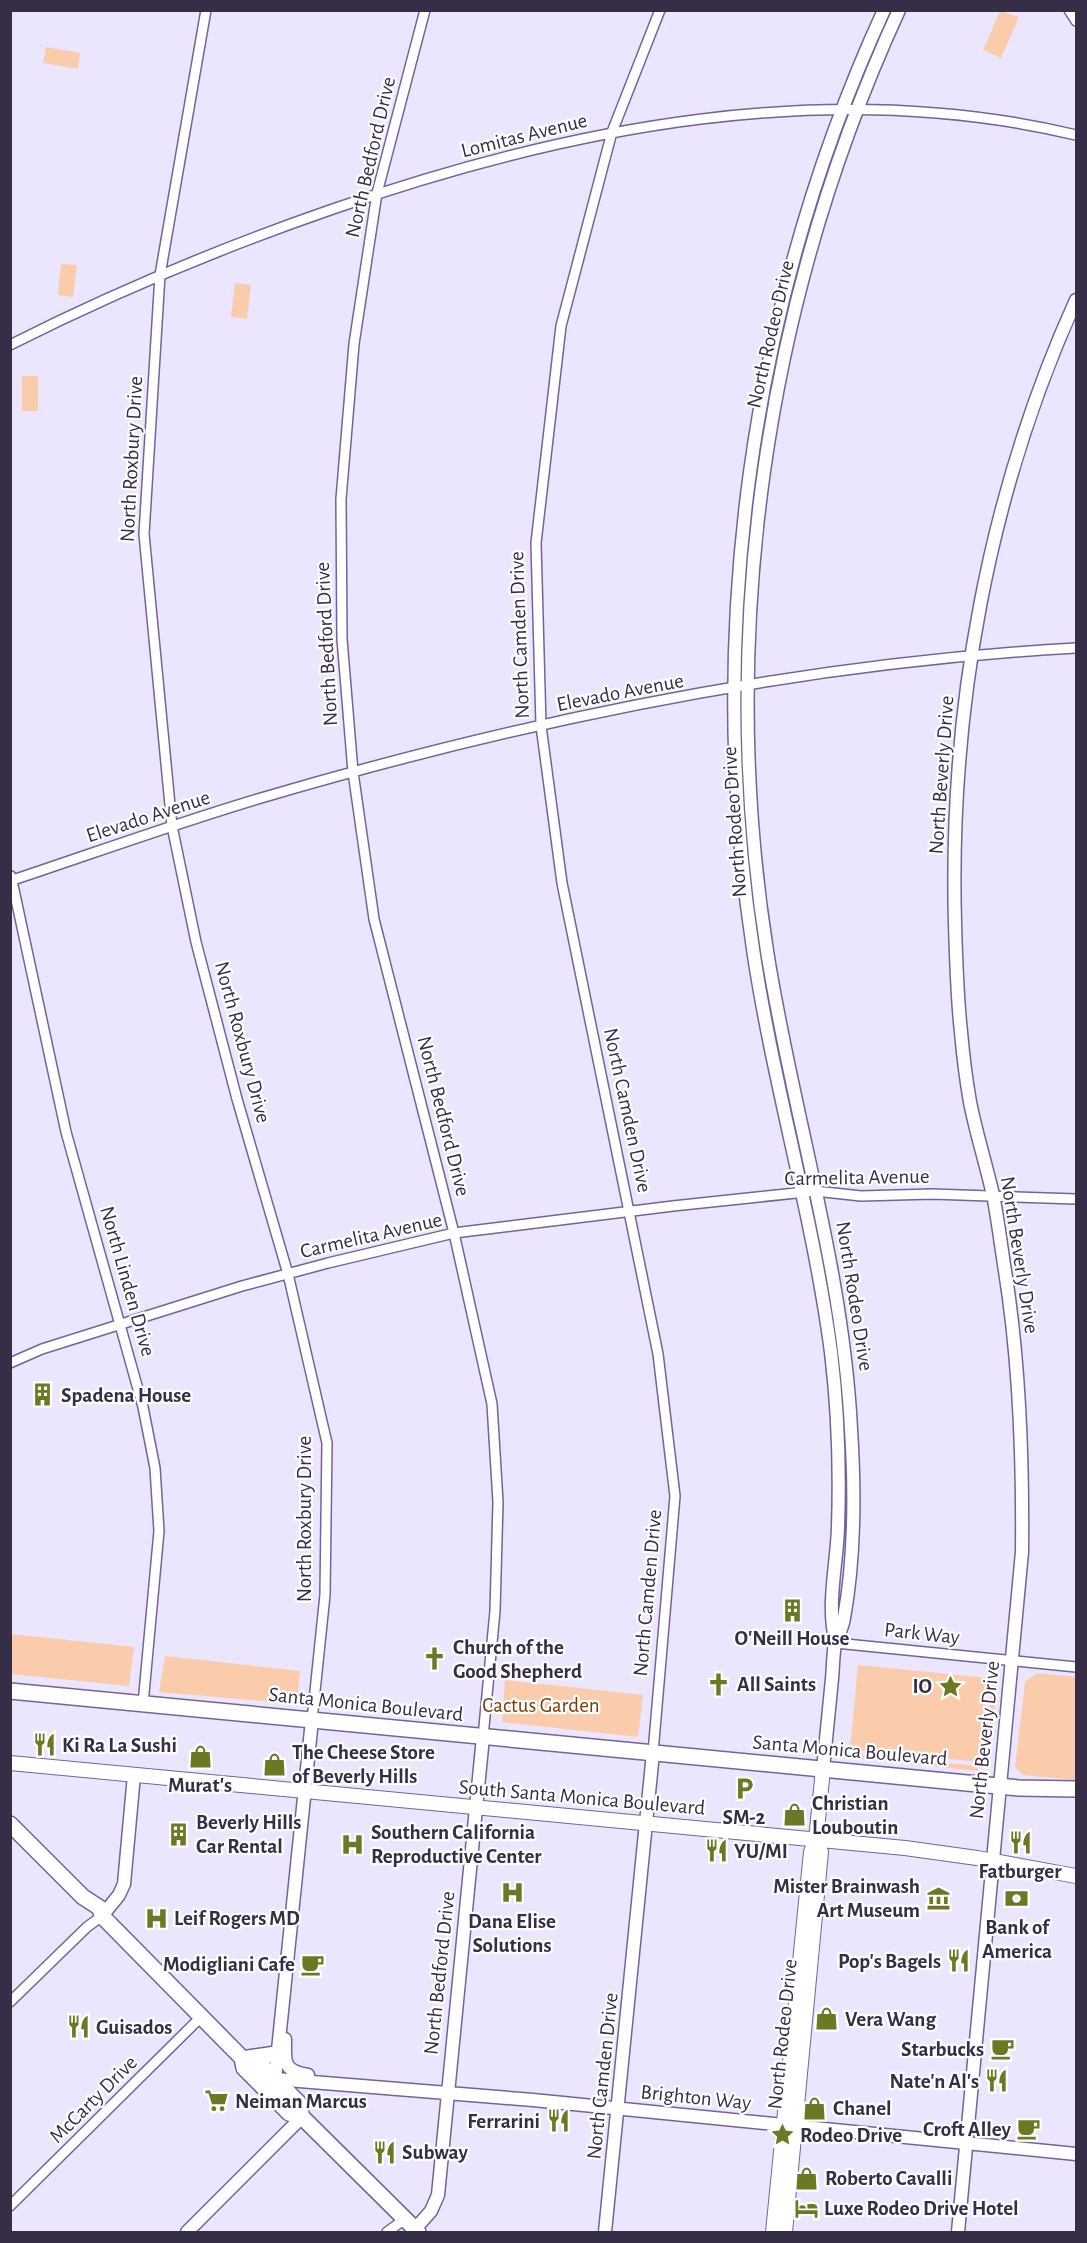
<svg xmlns="http://www.w3.org/2000/svg" width="1087" height="2243" viewBox="0 0 1087 2243" font-family="'Alegreya Sans',sans-serif">
<rect width="100%" height="100%" fill="#ebe5fe"/>
<path fill="#faccab" d="M 1000,11 L 1019,17 L 1001,58 L 983,50 Z
M 46,47 L 80,53 L 78,69 L 43,63 Z
M 61,264 L 77,265 L 73,297 L 58,295 Z
M 235,283 L 251,285 L 247,319 L 231,317 Z
M 22,376 L 38,376 L 38,411 L 22,411 Z
M 11,1634 L 134,1647 L 129,1686 L 11,1674 Z
M 165,1656 L 300,1671 L 297,1704 L 159,1692 Z
M 858,1665 L 988,1678 L 980,1762 L 850,1749 Z
M 1037,1673 L 1076,1677 L 1076,1780 L 1023,1775 L 1015,1767 L 1025,1682 Z
M 505,1680 L 643,1695 L 638,1737 L 502,1722 Z
M 992,1682 L 997,1682 L 989,1763 L 984,1763 Z
M 852,1754 L 978,1766 L 978,1771 L 851,1758 Z"/>
<g fill="none" stroke-linecap="round" stroke-linejoin="round">
<defs>
<path id="minor" d="M 206,10 L 160,275 L 144,534 L 172,826 L 196,942 L 237,1099 L 288,1274 L 327,1443 L 325,1595 L 312,1720
M 425,10 L 377,193 L 354,344 L 341,499 L 342,639 L 353,772 L 374,919 L 454,1233 L 492,1404 L 498,1502 L 495,1611 L 483,1737
M 1069,10 L 1076,21
M 10,345 C 115,292 223,247 333,209 C 569,127 829,76 1076,135
M 11,876 L 66,1132 L 143,1407 L 155,1468 L 159,1531 L 143,1704
M 10,881 C 94,853 177,823 261,798 C 522,721 804,663 1076,648
M 10,1363 L 42,1349 L 242,1286 L 328,1263 L 454,1233 L 673,1206 L 815,1191 L 861,1196 L 932,1194 L 1076,1199
M 836,1643 L 1076,1667
M 653,1753 L 675,1496 L 658,1354 L 562,883 L 541,726 L 536,543 L 561,326 L 612,132 L 660,10
M 10,2002 L 87,1927 L 102,1916
M 10,2206 L 202,2016
M 387,2232 L 405,2219"/>
<path id="tertiary" d="M 836,1643 C 826,1605 837,1565 838,1527 C 840,1468 838,1410 831,1352 C 813,1216 773,1084 753,949 C 705,633 750,302 884,10
M 312,1720 L 275,2079 L 533,2100 L 1076,2154
M 823,1769 C 826,1739 829,1709 832,1679 C 833,1668 833,1655 835,1643 C 838,1635 843,1627 844,1618 C 855,1557 855,1491 851,1429 C 843,1267 792,1111 767,951 C 717,634 765,302 899,10
M 102,1916 L 119,1895 L 124,1884 L 134,1775
M 285,2039 C 285,2061 282,2071 308,2075
M 415,2229 L 431,2211 L 438,2195 L 483,1737
M 187,2232 L 302,2117
M 605,2232 L 653,1753
M 958,2232 L 1022,1552 C 1023,1458 1020,1364 1005,1271 C 1001,1246 998,1220 993,1195 C 986,1164 976,1133 970,1102 C 966,1079 963,1055 961,1032 C 957,996 956,959 955,923 C 949,711 988,494 1076,300"/>
<path id="secondary" d="M 10,1763 L 905,1848 L 977,1858 L 1076,1876
M 773,2232 L 811,1852 L 816,1840 L 823,1769
M 785,2232 L 821,1852 L 816,1840"/>
<path id="primary" d="M 10,1691 L 1019,1788 L 1076,1789
M 10,1824 L 83,1897 L 100,1908 L 102,1916 L 242,2058 L 244,2068 L 289,2113 L 302,2117
M 242,2058 L 256,2060 L 298,2102 L 302,2117 L 418,2232
M 248,2058 L 276,2054"/>
</defs>
<use href="#minor" stroke="#74639a" stroke-width="12"/>
<use href="#tertiary" stroke="#74639a" stroke-width="15"/>
<use href="#secondary" stroke="#74639a" stroke-width="16"/>
<use href="#primary" stroke="#74639a" stroke-width="18"/>
<use href="#minor" stroke="#fff" stroke-width="9"/>
<use href="#tertiary" stroke="#fff" stroke-width="12"/>
<use href="#secondary" stroke="#fff" stroke-width="14"/>
<use href="#primary" stroke="#fff" stroke-width="15"/>
</g>
<defs>
<symbol id="building-bare" viewBox="-9 -9 18 18"><path d="M-4-6H4V6H1V3H-1V6H-4ZM-2.5-4.3h1.7v1.8h-1.7ZM.8-4.3h1.7v1.8H.8ZM-2.5-1h1.7V.8h-1.7ZM.8-1h1.7V.8H.8Z" fill="#6b7824" stroke="#fff" stroke-width="2.5" paint-order="stroke"/></symbol>
<symbol id="church-bare" viewBox="-9 -9 18 18"><path d="M-1.2-6h2.4v3.5h3.3v2.4h-3.3V6h-2.4V-.1h-3.3v-2.4h3.3Z" fill="#6b7824" stroke="#fff" stroke-width="2.5" paint-order="stroke"/></symbol>
<symbol id="sight-bare" viewBox="-9 -9 18 18"><path d="M0-6L1.8-2.2L6-1.7L2.9 1.2L3.7 5.4L0 3.3L-3.7 5.4L-2.9 1.2L-6-1.7L-1.8-2.2Z" fill="#6b7824" stroke="#fff" stroke-width="2.5" paint-order="stroke"/></symbol>
<symbol id="restaurant-bare" viewBox="-9 -9 18 18"><path d="M-5-6h1v4h1v-4h1v4h1v-4h1v5L-1.5 .5V6h-2V.5L-5-1ZM5-6V6H3V1.5H1.5Q1.5-4 5-6Z" fill="#6b7824" stroke="#fff" stroke-width="2.5" paint-order="stroke"/></symbol>
<symbol id="shop-bare" viewBox="-9 -9 18 18"><path d="M-5-2.5h2.3a2.7 3.5 0 0 1 5.4 0H5L5.5 6h-11ZM-1.5-2.5h3a1.5 2.3 0 0 0-3 0Z" fill="#6b7824" stroke="#fff" stroke-width="2.5" paint-order="stroke"/></symbol>
<symbol id="parking-bare" viewBox="-9 -9 18 18"><path d="M-3.5-5.5H1a3.5 3.5 0 0 1 0 7H-1V5.5H-3.5ZM-1-3.4V-.6H.8a1.4 1.4 0 0 0 0-2.8Z" fill="#6b7824" stroke="#fff" stroke-width="2.5" paint-order="stroke"/></symbol>
<symbol id="hospital-bare" viewBox="-9 -9 18 18"><path d="M-5-5h3v3.5h4V-5h3V5h-3V1.5h-4V5h-3Z" fill="#6b7824" stroke="#fff" stroke-width="2.5" paint-order="stroke"/></symbol>
<symbol id="museum-bare" viewBox="-9 -9 18 18"><path d="M0-6L6-3V-2H-6V-3ZM-5-1h2V3h-2ZM-1-1h2V3h-2ZM3-1h2V3H3ZM-6 4H6V6H-6Z" fill="#6b7824" stroke="#fff" stroke-width="2.5" paint-order="stroke"/></symbol>
<symbol id="bank-bare" viewBox="-9 -9 18 18"><path d="M-6-4H6V4H-6ZM0-2.3a2.3 2.3 0 1 0 0 4.6a2.3 2.3 0 1 0 0-4.6Z" fill="#6b7824" stroke="#fff" stroke-width="2.5" paint-order="stroke"/></symbol>
<symbol id="cafe-bare" viewBox="-9 -9 18 18"><path d="M-5.5-4.5H6V0H3Q3 3.5 0 3.5H-2.5Q-5.5 3.5-5.5 0ZM3-3.2v2h1.7v-2ZM-6 4.5H4V6H-6Z" fill="#6b7824" stroke="#fff" stroke-width="2.5" paint-order="stroke"/></symbol>
<symbol id="supermarket-bare" viewBox="-9 -9 18 18"><path d="M-6-5.5h2.5l.6 2H6L4.5 2H-2.5L-4.4-4H-6ZM-1.5 3.2a1.3 1.3 0 1 0 .1 0ZM3 3.2a1.3 1.3 0 1 0 .1 0Z" fill="#6b7824" stroke="#fff" stroke-width="2.5" paint-order="stroke"/></symbol>
<symbol id="hotel-bare" viewBox="-9 -9 18 18"><path d="M-6-4.5h1.5V1H6V5H4.5V3h-9V5H-6ZM-4 0a1.8 1.8 0 1 1 3.6 0ZM.5 0V-2.5h3Q6-2.5 6 0Z" fill="#6b7824" stroke="#fff" stroke-width="2.5" paint-order="stroke"/></symbol>
</defs>
<g fill-rule="evenodd">
<use href="#building-bare" x="26" y="1378" width="33" height="33"/>
<use href="#building-bare" x="776" y="1594" width="33" height="33"/>
<use href="#church-bare" x="418" y="1642" width="33" height="33"/>
<use href="#church-bare" x="702" y="1668" width="33" height="33"/>
<use href="#sight-bare" x="934" y="1670" width="33" height="33"/>
<use href="#restaurant-bare" x="28" y="1728" width="33" height="33"/>
<use href="#shop-bare" x="184" y="1740" width="33" height="33"/>
<use href="#shop-bare" x="258" y="1748" width="33" height="33"/>
<use href="#parking-bare" x="728" y="1772" width="33" height="33"/>
<use href="#shop-bare" x="778" y="1798" width="33" height="33"/>
<use href="#building-bare" x="162" y="1818" width="33" height="33"/>
<use href="#restaurant-bare" x="1004" y="1826" width="33" height="33"/>
<use href="#hospital-bare" x="336" y="1828" width="33" height="33"/>
<use href="#restaurant-bare" x="700" y="1834" width="33" height="33"/>
<use href="#hospital-bare" x="496" y="1876" width="33" height="33"/>
<use href="#museum-bare" x="922" y="1882" width="33" height="33"/>
<use href="#bank-bare" x="1000" y="1882" width="33" height="33"/>
<use href="#hospital-bare" x="140" y="1902" width="33" height="33"/>
<use href="#restaurant-bare" x="942" y="1944" width="33" height="33"/>
<use href="#cafe-bare" x="296" y="1948" width="33" height="33"/>
<use href="#shop-bare" x="810" y="2002" width="33" height="33"/>
<use href="#restaurant-bare" x="62" y="2010" width="33" height="33"/>
<use href="#cafe-bare" x="986" y="2032" width="33" height="33"/>
<use href="#restaurant-bare" x="980" y="2064" width="33" height="33"/>
<use href="#supermarket-bare" x="200" y="2084" width="33" height="33"/>
<use href="#shop-bare" x="798" y="2092" width="33" height="33"/>
<use href="#restaurant-bare" x="542" y="2104" width="33" height="33"/>
<use href="#cafe-bare" x="1012" y="2112" width="33" height="33"/>
<use href="#sight-bare" x="766" y="2118" width="33" height="33"/>
<use href="#restaurant-bare" x="368" y="2136" width="33" height="33"/>
<use href="#shop-bare" x="790" y="2162" width="33" height="33"/>
<use href="#hotel-bare" x="790" y="2192" width="33" height="33"/>
</g>
<g text-anchor="middle" stroke-width="4.5" stroke-linejoin="round" paint-order="stroke">
<g font-size="21" fill="#352e46" stroke="#fff">
<text transform="translate(524 135) rotate(-14)" y="7">Lomitas Avenue</text>
<text transform="translate(370 157) rotate(-77)" y="7">North Bedford Drive</text>
<text transform="translate(770 334) rotate(-77)" y="7">North Rodeo Drive</text>
<text transform="translate(131 459) rotate(-87)" y="7">North Roxbury Drive</text>
<text transform="translate(519 635) rotate(-92)" y="7">North Camden Drive</text>
<text transform="translate(326 644) rotate(-93)" y="7">North Bedford Drive</text>
<text transform="translate(620 692) rotate(-11)" y="7">Elevado Avenue</text>
<text transform="translate(941 775) rotate(-86)" y="7">North Beverly Drive</text>
<text transform="translate(148 816) rotate(-18)" y="7">Elevado Avenue</text>
<text transform="translate(734 822) rotate(-94)" y="7">North Rodeo Drive</text>
<text transform="translate(243 1042) rotate(75)" y="7">North Roxbury Drive</text>
<text transform="translate(628 1110) rotate(78)" y="7">North Camden Drive</text>
<text transform="translate(444 1116) rotate(76)" y="7">North Bedford Drive</text>
<text transform="translate(857 1177) rotate(-1)" y="7">Carmelita Avenue</text>
<text transform="translate(371 1235) rotate(-13)" y="7">Carmelita Avenue</text>
<text transform="translate(1020 1255) rotate(81)" y="7">North Beverly Drive</text>
<text transform="translate(128 1281) rotate(74)" y="7">North Linden Drive</text>
<text transform="translate(855 1296) rotate(81)" y="7">North Rodeo Drive</text>
<text transform="translate(304 1519) rotate(-90)" y="7">North Roxbury Drive</text>
<text transform="translate(647 1593) rotate(-85)" y="7">North Camden Drive</text>
<text transform="translate(922 1633) rotate(6)" y="7">Park Way</text>
<text transform="translate(366 1704) rotate(6)" y="7">Santa Monica Boulevard</text>
<text transform="translate(984 1740) rotate(-84)" y="7">North Beverly Drive</text>
<text transform="translate(850 1750) rotate(5)" y="7">Santa Monica Boulevard</text>
<text transform="translate(582 1797) rotate(5)" y="7">South Santa Monica Boulevard</text>
<text transform="translate(439 1973) rotate(-84)" y="7">North Bedford Drive</text>
<text transform="translate(782 2034) rotate(-84)" y="7">North Rodeo Drive</text>
<text transform="translate(602 2076) rotate(-84)" y="7">North Camden Drive</text>
<text transform="translate(696 2097) rotate(6)" y="7">Brighton Way</text>
<text transform="translate(93 2099) rotate(-45)" y="7">McCarty Drive</text>
</g>
<g font-size="21" font-weight="bold" fill="#352e46" stroke="#fff" text-anchor="start">
<text x="61" y="1402">Spadena House</text>
<text x="792" y="1645" text-anchor="middle">O'Neill House</text>
<text x="453" y="1654">Church of the<tspan x="453" dy="24">Good Shepherd</tspan></text>
<text x="737" y="1691">All Saints</text>
<text x="932" y="1693" text-anchor="end">IO</text>
<text x="62" y="1752">Ki Ra La Sushi</text>
<text x="292" y="1759">The Cheese Store<tspan x="292" dy="24">of Beverly Hills</tspan></text>
<text x="200" y="1792" text-anchor="middle">Murat's</text>
<text x="812" y="1810">Christian<tspan x="812" dy="24">Louboutin</tspan></text>
<text x="744" y="1824" text-anchor="middle">SM-2</text>
<text x="196" y="1829">Beverly Hills<tspan x="196" dy="24">Car Rental</tspan></text>
<text x="371" y="1839">Southern California<tspan x="371" dy="24">Reproductive Center</tspan></text>
<text x="734" y="1858">YU/MI</text>
<text x="1020" y="1878" text-anchor="middle">Fatburger</text>
<text x="920" y="1893" text-anchor="end">Mister Brainwash<tspan x="920" dy="24">Art Museum</tspan></text>
<text x="174" y="1925">Leif Rogers MD</text>
<text x="512" y="1928" text-anchor="middle">Dana Elise<tspan x="512" dy="24">Solutions</tspan></text>
<text x="1017" y="1934" text-anchor="middle">Bank of<tspan x="1017" dy="24">America</tspan></text>
<text x="941" y="1968" text-anchor="end">Pop's Bagels</text>
<text x="295" y="1971" text-anchor="end">Modigliani Cafe</text>
<text x="845" y="2026">Vera Wang</text>
<text x="96" y="2034">Guisados</text>
<text x="984" y="2056" text-anchor="end">Starbucks</text>
<text x="979" y="2088" text-anchor="end">Nate'n Al's</text>
<text x="235" y="2108">Neiman Marcus</text>
<text x="833" y="2115">Chanel</text>
<text x="540" y="2128" text-anchor="end">Ferrarini</text>
<text x="1011" y="2136" text-anchor="end">Croft Alley</text>
<text x="800" y="2142">Rodeo Drive</text>
<text x="402" y="2159">Subway</text>
<text x="825" y="2185">Roberto Cavalli</text>
<text x="824" y="2215">Luxe Rodeo Drive Hotel</text>
</g>
<g font-size="21" fill="#794008" stroke="#fff">
<text x="541" y="1712">Cactus Garden</text>
</g>
</g>
<rect width="1087" height="2243" fill="none" stroke="#352e46" stroke-width="24"/>
</svg>
